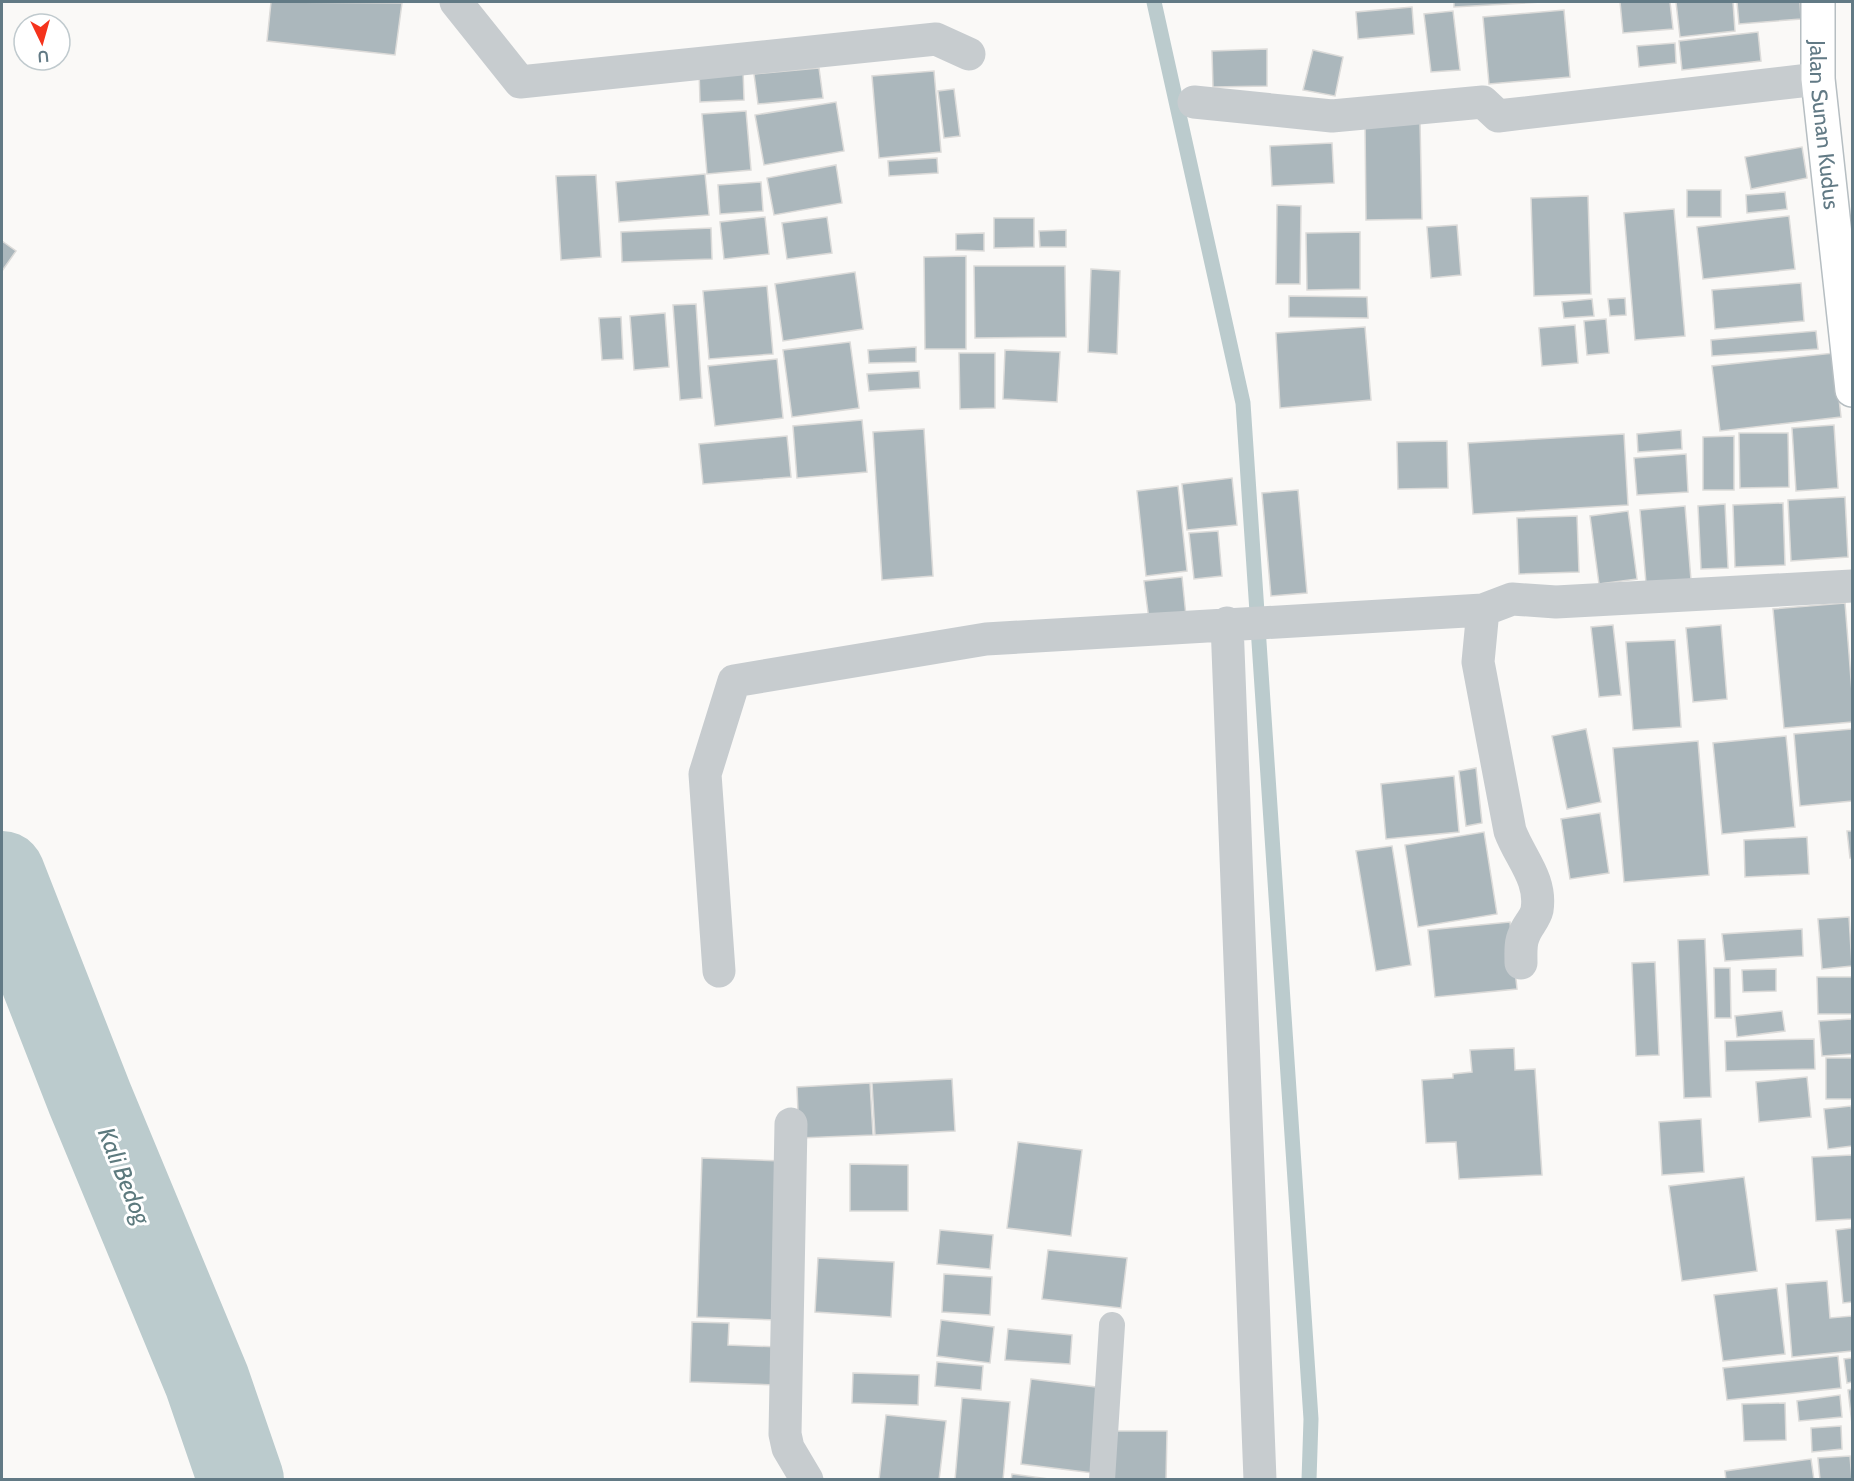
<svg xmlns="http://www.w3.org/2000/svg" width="1854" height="1481" viewBox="0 0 1854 1481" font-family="Cabin,sans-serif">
<rect width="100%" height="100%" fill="#faf9f7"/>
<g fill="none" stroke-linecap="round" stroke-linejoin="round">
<path stroke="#bbcbcd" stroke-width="15" d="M 1154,2 L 1243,403 L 1311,1419 L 1309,1480"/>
<path stroke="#bbcbcd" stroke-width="86" d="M 2,874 L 90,1099 L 207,1381 L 241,1480"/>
</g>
<path fill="#abb7bc" stroke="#dcdbd9" stroke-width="1.5" d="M 271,2 L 402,3 L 395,55 L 267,41 Z
M 1454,2 L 1542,2 L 1454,7 Z
M 1620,2 L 1670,2 L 1673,29 L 1623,33 Z
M 1676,2 L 1733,2 L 1735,31 L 1680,37 Z
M 1737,2 L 1800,2 L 1801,19 L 1739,24 Z
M 1412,7 L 1414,34 L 1358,39 L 1356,12 Z
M 1564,10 L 1570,77 L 1489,84 L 1483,17 Z
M 1453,11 L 1460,70 L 1431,72 L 1424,14 Z
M 1758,32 L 1761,61 L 1682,70 L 1679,41 Z
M 1675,43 L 1676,63 L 1639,67 L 1637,46 Z
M 1267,49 L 1267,86 L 1213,87 L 1212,51 Z
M 1313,50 L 1343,57 L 1335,96 L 1303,90 Z
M 819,68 L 823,98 L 758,104 L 754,74 Z
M 699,69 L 743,69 L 744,100 L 700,102 Z
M 934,71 L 941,152 L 879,158 L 872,76 Z
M 954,89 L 960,136 L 944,138 L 938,91 Z
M 836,102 L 844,151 L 764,165 L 755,115 Z
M 746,111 L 751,170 L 707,174 L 702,114 Z
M 1420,122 L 1422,219 L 1366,220 L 1365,123 Z
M 1332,143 L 1334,183 L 1272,186 L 1270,146 Z
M 1802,147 L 1807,178 L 1751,189 L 1745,157 Z
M 937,158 L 938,173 L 889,176 L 888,161 Z
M 836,165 L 842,203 L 774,215 L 767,178 Z
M 705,174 L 709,215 L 619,222 L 616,182 Z
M 596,175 L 601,257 L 561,260 L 556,176 Z
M 761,182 L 763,211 L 720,214 L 718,185 Z
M 1687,190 L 1721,190 L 1721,217 L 1687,217 Z
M 1785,192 L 1787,209 L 1747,213 L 1746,195 Z
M 1588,196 L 1591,294 L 1534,296 L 1531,198 Z
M 1277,205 L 1301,206 L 1300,284 L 1276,284 Z
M 1674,209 L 1685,336 L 1635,340 L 1624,213 Z
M 1789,216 L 1795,269 L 1703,279 L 1697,227 Z
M 765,217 L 769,254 L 724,259 L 720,222 Z
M 827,217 L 832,253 L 787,259 L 782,223 Z
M 994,218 L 1034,218 L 1034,247 L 994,248 Z
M 1457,225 L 1461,275 L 1431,278 L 1427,227 Z
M 711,228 L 712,259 L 622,262 L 621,232 Z
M 1066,230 L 1066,247 L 1040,247 L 1039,231 Z
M 1360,232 L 1360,289 L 1307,290 L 1306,233 Z
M 984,233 L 984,251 L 956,250 L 956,234 Z
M 2,241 L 16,251 L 2,271 Z
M 966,256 L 966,349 L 925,349 L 924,257 Z
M 974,266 L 1065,266 L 1066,337 L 975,338 Z
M 1091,269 L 1120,271 L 1117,354 L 1088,352 Z
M 855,272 L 863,329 L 783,341 L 775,284 Z
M 1801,283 L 1804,321 L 1715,329 L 1712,290 Z
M 767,286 L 773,354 L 709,359 L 703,291 Z
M 1289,296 L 1367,297 L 1368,318 L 1289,317 Z
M 1625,298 L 1626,315 L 1610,316 L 1608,299 Z
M 1592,299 L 1594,316 L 1564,318 L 1562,302 Z
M 696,304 L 702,398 L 680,400 L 673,305 Z
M 665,313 L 669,367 L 634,370 L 630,316 Z
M 621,317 L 623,359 L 602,360 L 599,318 Z
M 1606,319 L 1609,353 L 1587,355 L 1584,321 Z
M 1575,325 L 1578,363 L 1542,366 L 1539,328 Z
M 1365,327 L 1371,400 L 1280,408 L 1276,333 Z
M 1816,331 L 1818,349 L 1712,356 L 1711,340 Z
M 850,342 L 859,408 L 792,417 L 783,350 Z
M 916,347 L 916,362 L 869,363 L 868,350 Z
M 1005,350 L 1060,352 L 1057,402 L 1003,399 Z
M 959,353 L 995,353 L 995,408 L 960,409 Z
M 1834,353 L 1841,417 L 1720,431 L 1712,366 Z
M 777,359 L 783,418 L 715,426 L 708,366 Z
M 919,371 L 920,388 L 869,391 L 867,374 Z
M 862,420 L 867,472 L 797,478 L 793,426 Z
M 1834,425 L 1838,488 L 1796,491 L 1792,428 Z
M 924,429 L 933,576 L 882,580 L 873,432 Z
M 1681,430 L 1682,449 L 1638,452 L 1637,434 Z
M 1739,433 L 1788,433 L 1789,487 L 1740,488 Z
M 1624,434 L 1628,505 L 1473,514 L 1468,443 Z
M 787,436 L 791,477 L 703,484 L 699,444 Z
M 1734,436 L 1734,490 L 1703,490 L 1703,437 Z
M 1447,441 L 1448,488 L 1398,489 L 1397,442 Z
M 1686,454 L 1688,492 L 1637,495 L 1634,458 Z
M 1232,478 L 1237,525 L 1187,530 L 1182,484 Z
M 1178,486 L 1187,571 L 1146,576 L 1137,491 Z
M 1298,490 L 1307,593 L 1271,596 L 1262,493 Z
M 1845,497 L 1848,557 L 1791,561 L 1788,500 Z
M 1783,503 L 1785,565 L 1735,567 L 1733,505 Z
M 1725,504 L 1728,568 L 1701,569 L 1698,506 Z
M 1685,506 L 1691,580 L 1646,583 L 1640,510 Z
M 1628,511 L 1637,579 L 1599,584 L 1590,516 Z
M 1577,516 L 1579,572 L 1519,574 L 1517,518 Z
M 1218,531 L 1222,576 L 1194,579 L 1189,533 Z
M 1182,577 L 1186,616 L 1149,620 L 1144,581 Z
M 1845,603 L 1852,692 L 1852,722 L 1784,728 L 1773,609 Z
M 1613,625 L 1621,695 L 1599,697 L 1591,627 Z
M 1721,625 L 1727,699 L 1693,702 L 1686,628 Z
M 1675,640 L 1681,727 L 1633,730 L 1626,642 Z
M 1586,729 L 1601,802 L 1567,809 L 1552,736 Z
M 1852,729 L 1852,801 L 1800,806 L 1794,734 Z
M 1786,736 L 1795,827 L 1722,834 L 1713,743 Z
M 1698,741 L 1709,875 L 1624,882 L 1613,748 Z
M 1476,768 L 1482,823 L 1466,826 L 1459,771 Z
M 1454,776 L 1459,832 L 1386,839 L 1381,784 Z
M 1600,813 L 1609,873 L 1570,879 L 1561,819 Z
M 1847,831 L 1852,831 L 1852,858 L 1850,858 Z
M 1484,832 L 1497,914 L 1418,927 L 1405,845 Z
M 1807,837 L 1809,874 L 1745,877 L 1744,840 Z
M 1392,846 L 1411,965 L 1376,971 L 1356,851 Z
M 1849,917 L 1852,966 L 1822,969 L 1818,919 Z
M 1510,922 L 1517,989 L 1435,997 L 1428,930 Z
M 1802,929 L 1803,956 L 1725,961 L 1722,934 Z
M 1705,939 L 1711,1097 L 1684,1098 L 1678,940 Z
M 1655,962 L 1659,1055 L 1636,1056 L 1632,963 Z
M 1714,968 L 1730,968 L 1731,1018 L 1715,1018 Z
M 1776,969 L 1776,991 L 1743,992 L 1742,970 Z
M 1817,977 L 1852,977 L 1852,1014 L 1818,1014 Z
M 1782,1011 L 1785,1031 L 1737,1037 L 1735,1016 Z
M 1852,1019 L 1852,1054 L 1822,1056 L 1819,1021 Z
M 1814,1039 L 1815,1069 L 1726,1071 L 1725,1041 Z
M 1514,1048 L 1515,1070 L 1535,1069 L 1542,1175 L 1459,1179 L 1456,1142 L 1426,1143 L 1422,1080 L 1453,1078 L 1453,1074 L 1472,1072 L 1470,1050 Z
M 1826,1058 L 1852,1058 L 1852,1099 L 1826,1099 Z
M 1807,1077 L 1811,1117 L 1759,1122 L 1756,1082 Z
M 952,1079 L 955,1131 L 875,1135 L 872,1083 Z
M 870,1083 L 873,1135 L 799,1138 L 797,1087 Z
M 1851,1106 L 1852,1112 L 1852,1146 L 1828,1149 L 1824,1109 Z
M 1701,1119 L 1704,1172 L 1662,1175 L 1659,1122 Z
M 1018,1142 L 1082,1150 L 1071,1236 L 1007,1228 Z
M 1852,1155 L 1852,1219 L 1816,1221 L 1812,1157 Z
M 702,1158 L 783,1161 L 778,1320 L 697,1317 Z
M 850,1164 L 908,1165 L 908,1211 L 850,1211 Z
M 1744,1177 L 1757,1271 L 1682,1281 L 1669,1186 Z
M 1852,1228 L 1852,1302 L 1843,1303 L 1836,1230 Z
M 940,1230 L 993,1235 L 990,1269 L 937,1264 Z
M 1048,1250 L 1127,1258 L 1121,1308 L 1042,1299 Z
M 818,1258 L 894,1262 L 891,1317 L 815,1312 Z
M 944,1274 L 992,1277 L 990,1315 L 942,1312 Z
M 1827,1281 L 1830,1318 L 1852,1316 L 1852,1351 L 1792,1357 L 1786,1284 Z
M 1777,1288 L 1785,1354 L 1723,1361 L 1714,1295 Z
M 941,1320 L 994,1327 L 990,1363 L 937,1356 Z
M 692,1322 L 729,1323 L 728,1345 L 779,1347 L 778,1385 L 690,1382 Z
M 1008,1329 L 1072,1335 L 1070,1364 L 1005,1360 Z
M 1838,1356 L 1841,1388 L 1727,1400 L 1723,1368 Z
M 1852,1358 L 1852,1382 L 1847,1383 L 1844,1359 Z
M 937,1362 L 983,1366 L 981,1390 L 935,1386 Z
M 853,1373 L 919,1375 L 918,1405 L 852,1403 Z
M 1031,1379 L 1104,1388 L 1093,1473 L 1021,1464 Z
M 1852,1389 L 1852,1424 L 1848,1390 Z
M 1840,1395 L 1842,1417 L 1799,1421 L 1797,1401 Z
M 962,1398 L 1010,1402 L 1003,1480 L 955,1480 Z
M 1785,1403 L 1786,1440 L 1744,1441 L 1742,1404 Z
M 886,1415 L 946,1421 L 939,1480 L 879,1480 Z
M 1841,1426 L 1842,1449 L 1812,1452 L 1811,1428 Z
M 1114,1431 L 1167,1431 L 1166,1480 L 1113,1480 Z
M 1850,1456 L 1852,1480 L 1820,1480 L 1818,1458 Z
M 1811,1459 L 1814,1480 L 1726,1480 L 1725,1471 Z
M 1012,1474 L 1056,1480 L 1011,1480 Z"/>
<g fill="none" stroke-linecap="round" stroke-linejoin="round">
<defs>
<g id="secondary">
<path id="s1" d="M 1818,2 L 1818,79 L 1852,390"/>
</g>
</defs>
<use href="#secondary" stroke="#b6bec2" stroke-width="36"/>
<path stroke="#c7cccf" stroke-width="26" d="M 1102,1480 L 1112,1325"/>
<path stroke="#c7cccf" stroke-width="33" d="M 456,2 L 520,82 L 936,39 L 969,54
M 1194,102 L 1332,116 L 1483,102 L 1498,116 L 1818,79
M 1227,623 L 1260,1480
M 1521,963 C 1521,954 1520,943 1524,935 C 1527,926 1535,919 1537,910 C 1542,879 1520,858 1510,831 L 1478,662 L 1483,610 L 1512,599 L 1556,602 L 1852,586
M 719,971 L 705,774 L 734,681 L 986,639 L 1483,610
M 791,1124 L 785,1434 L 788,1448 L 807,1480"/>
<use href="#secondary" stroke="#fff" stroke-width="33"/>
</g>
<g text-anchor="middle" stroke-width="6" stroke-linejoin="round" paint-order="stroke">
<g font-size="22" fill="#627a85" stroke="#fff">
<text dy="8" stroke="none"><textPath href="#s1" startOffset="123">Jalan Sunan Kudus</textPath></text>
</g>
<g font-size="24" font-style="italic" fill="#5d7a7e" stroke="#fff">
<text transform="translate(124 1176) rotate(68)" y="8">Kali Bedog</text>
</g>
</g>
<rect width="1854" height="1481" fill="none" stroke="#627a85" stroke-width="6"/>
<g transform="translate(42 42) rotate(175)"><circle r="28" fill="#ffffff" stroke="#c0cace" stroke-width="1.5"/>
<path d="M0-4.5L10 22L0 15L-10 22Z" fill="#f5331c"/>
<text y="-9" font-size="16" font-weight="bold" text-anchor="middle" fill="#627a85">U</text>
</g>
</svg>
